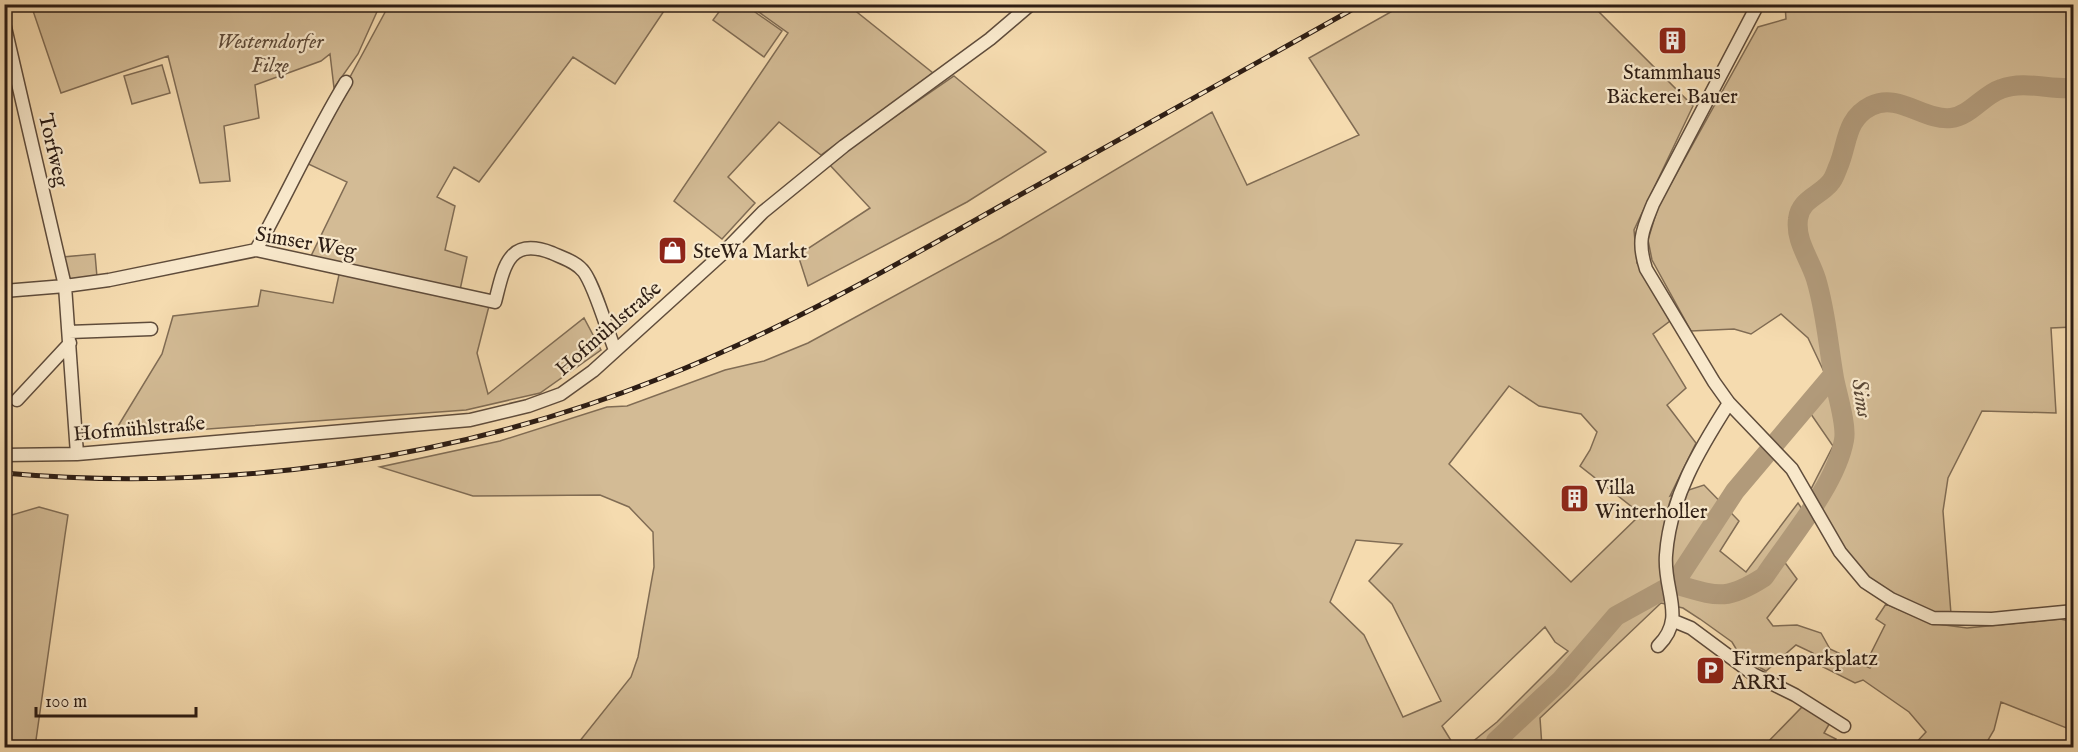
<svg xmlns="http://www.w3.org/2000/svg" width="2078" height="752" viewBox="0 0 2078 752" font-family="'IM FELL English',serif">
<rect width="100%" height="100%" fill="#f5dbaf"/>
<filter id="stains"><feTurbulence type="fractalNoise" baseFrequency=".00333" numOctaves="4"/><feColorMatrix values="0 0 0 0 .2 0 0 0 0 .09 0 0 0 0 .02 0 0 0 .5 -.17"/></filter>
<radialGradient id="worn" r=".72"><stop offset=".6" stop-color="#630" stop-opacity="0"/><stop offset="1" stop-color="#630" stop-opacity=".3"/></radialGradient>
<path fill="#d3bb95" stroke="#806c54" stroke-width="1.5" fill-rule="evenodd" d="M 31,5 L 31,4 L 380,5 L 358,54 L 334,88 L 330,54 L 321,61 L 255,85 L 259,118 L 224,126 L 230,181 L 200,183 L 168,56 L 61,93 Z
M 389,5 L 668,5 L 615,84 L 573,57 L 479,182 L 454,167 L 437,197 L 455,206 L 445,250 L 467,257 L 460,290 L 311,256 L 347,182 L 304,162 Z
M 724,5 L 745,5 L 782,31 L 764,57 L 713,20 Z
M 749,5 L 848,5 L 933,73 L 821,155 L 779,122 L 728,177 L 755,203 L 722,239 L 674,201 L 788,33 Z
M 1403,5 L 1592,5 L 1693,106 L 1634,230 L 1637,263 L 1670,321 L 1653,334 L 1686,388 L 1667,405 L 1696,443 L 1670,496 L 1704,485 L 1739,521 L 1720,551 L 1746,572 L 1798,503 L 1811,522 L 1783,560 L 1797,579 L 1767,618 L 1773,626 L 1797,625 L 1821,633 L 1830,649 L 1870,668 L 1876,659 L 1870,655 L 1885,625 L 1876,619 L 1886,604 L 1930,623 L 1967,628 L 2060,619 L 2070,621 L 2069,729 L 2001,702 L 1994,730 L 1984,747 L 1912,747 L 1926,732 L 1909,712 L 1863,680 L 1855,683 L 1823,667 L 1813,653 L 1796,645 L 1766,671 L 1741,657 L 1732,642 L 1700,619 L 1683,608 L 1661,603 L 1540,718 L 1542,747 L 1466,747 L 1497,722 L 1568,651 L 1555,642 L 1545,627 L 1442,726 L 1455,747 L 575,747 L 631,677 L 638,657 L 654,567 L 653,532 L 629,507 L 600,495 L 473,496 L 380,467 L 500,441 L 607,407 L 627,406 L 725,370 L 764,361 L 808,343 L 1001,238 L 1212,112 L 1247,185 L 1359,135 L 1309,58 ZM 1509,386 L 1539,406 L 1581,414 L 1597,432 L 1590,450 L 1580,466 L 1641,514 L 1571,582 L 1449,464 ZM 1356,540 L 1402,544 L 1369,581 L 1392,604 L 1441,701 L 1403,717 L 1364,635 L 1330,602 Z
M 1785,5 L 2073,5 L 2073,327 L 2051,328 L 2056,413 L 1982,411 L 1948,478 L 1943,511 L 1951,614 C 1872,612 1844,551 1810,491 L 1833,446 L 1804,404 L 1827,378 L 1808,338 L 1781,314 L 1751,334 L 1734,329 L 1691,331 L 1652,260 L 1648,240 L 1658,207 L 1758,27 L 1786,19 Z
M 162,65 L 170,93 L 132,104 L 124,76 Z
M 954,76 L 1046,152 L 967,202 L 808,286 L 798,255 L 870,208 L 828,163 Z
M 95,254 L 97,277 L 68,279 L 63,257 Z
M 340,270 L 489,306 L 477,353 L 488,394 L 584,318 L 601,350 L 540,393 L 466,410 L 112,436 L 162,354 L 173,316 L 258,306 L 261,290 L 333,303 Z
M 39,507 L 68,515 L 65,535 L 35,747 L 5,747 L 5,517 Z
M 1802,707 L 1831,721 L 1824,733 L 1836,739 L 1830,747 L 1762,748 Z"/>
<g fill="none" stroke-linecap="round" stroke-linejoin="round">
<path stroke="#b19a7a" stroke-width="20" d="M 1674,584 L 1735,491 L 1833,375
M 1496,748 L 1496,741 L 1561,680 L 1616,616 L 1674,584 C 1717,596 1725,602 1764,577 C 1790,538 1836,485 1844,440 C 1847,425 1837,394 1834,378 C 1828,344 1826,312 1816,279 C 1810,259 1795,241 1798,219 C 1800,200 1819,196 1830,183 C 1834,179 1836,172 1838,167 C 1848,144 1845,119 1871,106 C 1898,92 1924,121 1951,118 C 1970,116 1983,95 2001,89 C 2025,80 2049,90 2074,88"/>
<defs>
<path id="street" d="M 1758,4 L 1653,204 C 1642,231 1637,241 1646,269 L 1714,382 L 1729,403 L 1792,469 L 1840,552 L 1865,582 L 1891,599 L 1933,618 L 1992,619 L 2074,611
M 4,23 L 65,286 L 4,291
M 256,250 C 287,195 313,136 346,82
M 69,332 L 151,329
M 17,400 L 70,343
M 77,454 L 65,286 L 109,280 L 256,250 L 495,302 C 504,267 508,236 552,253 C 563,258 577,262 584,272 C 595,287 607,330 615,350
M 4,455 L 77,454 L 470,420 L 528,406 L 561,394 L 593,371 L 721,255 L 763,212 L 844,146 L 990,39 L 1031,4
M 2073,611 L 2074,743
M 1674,621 L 1691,628 L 1753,674 L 1795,695 L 1844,726
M 1658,646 C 1687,618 1663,591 1666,555 C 1670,498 1699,450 1729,403"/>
</defs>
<use href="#street" stroke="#5f4c3b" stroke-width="15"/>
<use href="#street" stroke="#f8e8cb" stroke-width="12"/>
<defs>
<path id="rail" d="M 4,473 C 225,493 455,460 661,378 C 780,331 891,268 1002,205 C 1122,138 1242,71 1362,4"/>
</defs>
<use href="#rail" stroke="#2d1d14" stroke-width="5"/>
<use href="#rail" stroke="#f8e8cb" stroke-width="3" stroke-dasharray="9" stroke-linecap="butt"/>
</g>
<defs>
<symbol id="building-square" viewBox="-11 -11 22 22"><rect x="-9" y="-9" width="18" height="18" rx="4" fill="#8f2418" stroke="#f8e8cb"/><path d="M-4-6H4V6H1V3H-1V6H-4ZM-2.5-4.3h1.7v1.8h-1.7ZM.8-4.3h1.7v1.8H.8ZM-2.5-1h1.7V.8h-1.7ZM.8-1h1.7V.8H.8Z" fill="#fff"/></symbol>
<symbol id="shop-square" viewBox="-11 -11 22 22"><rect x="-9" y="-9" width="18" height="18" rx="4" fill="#8f2418" stroke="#f8e8cb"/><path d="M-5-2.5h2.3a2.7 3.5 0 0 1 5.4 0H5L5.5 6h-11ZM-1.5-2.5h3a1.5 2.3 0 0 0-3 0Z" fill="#fff"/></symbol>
<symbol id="parking-square" viewBox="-11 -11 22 22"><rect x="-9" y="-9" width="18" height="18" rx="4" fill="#8f2418" stroke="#f8e8cb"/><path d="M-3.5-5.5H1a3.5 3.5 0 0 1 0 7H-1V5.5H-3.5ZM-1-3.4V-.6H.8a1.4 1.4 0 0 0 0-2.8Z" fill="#fff"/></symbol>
</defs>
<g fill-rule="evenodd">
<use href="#building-square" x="1656" y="24" width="33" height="33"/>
<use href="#shop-square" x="656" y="234" width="33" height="33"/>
<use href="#building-square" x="1558" y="482" width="33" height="33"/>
<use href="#parking-square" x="1694" y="654" width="33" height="33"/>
</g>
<g text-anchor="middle" stroke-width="4.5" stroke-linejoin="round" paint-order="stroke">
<g font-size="21" font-style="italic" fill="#5f4c3b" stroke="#f8e8cb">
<text x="270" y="48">Westerndorfer<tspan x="270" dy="24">Filze</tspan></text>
</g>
<g font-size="21" fill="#2d1d14" stroke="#f8e8cb" text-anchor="start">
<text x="1672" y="79" text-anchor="middle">Stammhaus<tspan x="1672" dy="24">Bäckerei Bauer</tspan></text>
<text x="693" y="258">SteWa Markt</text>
<text x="1595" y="494">Villa<tspan x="1595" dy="24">Winterholler</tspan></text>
<text x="1732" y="665">Firmenparkplatz<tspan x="1732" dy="24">ARRI</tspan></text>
</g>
<g font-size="21" fill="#2d1d14" stroke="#f8e8cb">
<text transform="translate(54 150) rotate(77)" y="7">Torfweg</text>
<text transform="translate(306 242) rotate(10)" y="7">Simser Weg</text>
<text transform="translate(608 328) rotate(-41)" y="7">Hofmühlstraße</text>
<text transform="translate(139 428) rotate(-5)" y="7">Hofmühlstraße</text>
</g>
<g font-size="22" font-style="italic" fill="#5b4938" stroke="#f8e8cb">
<text transform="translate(1863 398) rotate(81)" y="8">Sims</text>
</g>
</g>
<rect width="2078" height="752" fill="none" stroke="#f5dbaf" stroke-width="24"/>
<rect x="6" y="6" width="2066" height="740" fill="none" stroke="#2d1d14" stroke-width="3"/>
<rect x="12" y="12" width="2054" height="728" fill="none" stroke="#2d1d14" stroke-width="1.5"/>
<path d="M36 707v9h160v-9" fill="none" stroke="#2d1d14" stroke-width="3"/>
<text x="45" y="707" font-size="18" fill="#2d1d14" stroke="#f8e8cb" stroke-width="4.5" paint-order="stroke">100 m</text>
<rect width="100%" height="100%" filter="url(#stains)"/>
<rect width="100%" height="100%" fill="url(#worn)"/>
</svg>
